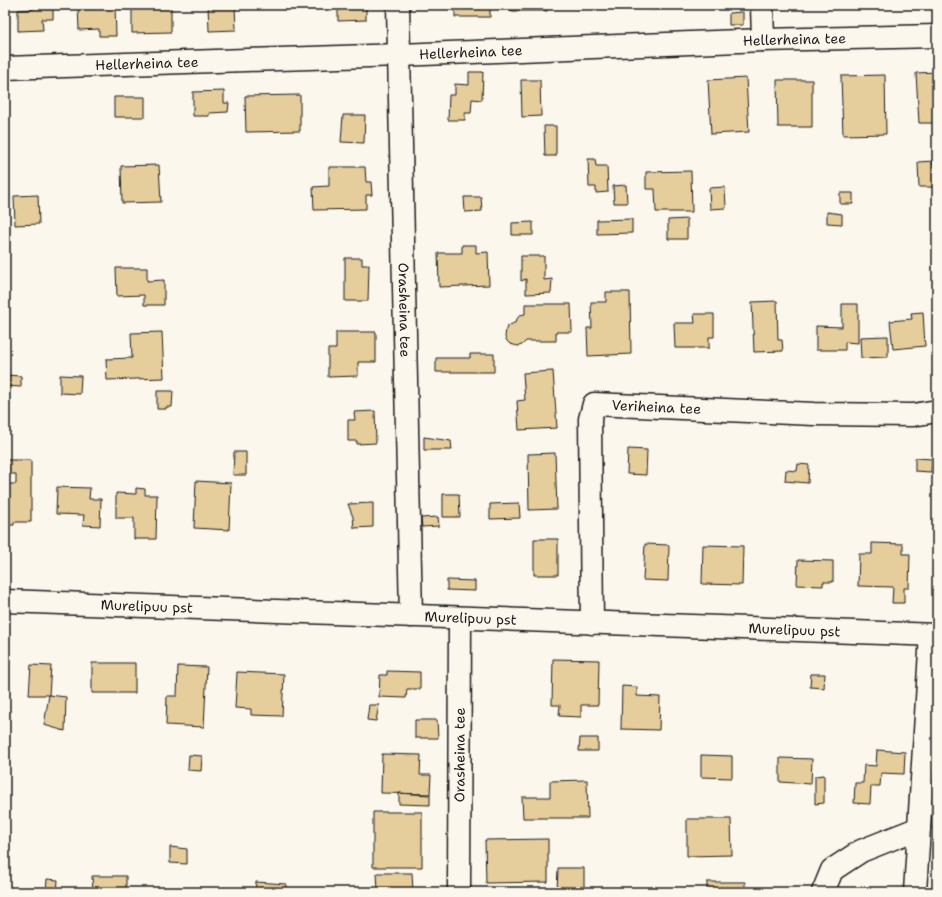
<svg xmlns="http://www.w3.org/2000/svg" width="942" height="897" viewBox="0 0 942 897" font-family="'Shantell Sans',sans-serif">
<rect width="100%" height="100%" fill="#fbf7ec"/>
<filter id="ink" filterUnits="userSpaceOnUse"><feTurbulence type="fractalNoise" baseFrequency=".025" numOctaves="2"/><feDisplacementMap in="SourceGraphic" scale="8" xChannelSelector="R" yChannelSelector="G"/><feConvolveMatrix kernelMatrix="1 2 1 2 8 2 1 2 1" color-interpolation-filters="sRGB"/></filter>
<g filter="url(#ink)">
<path fill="#e6cd9c" stroke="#1c1c1c" d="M 34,5 L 53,5 L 53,19 L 42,19 L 43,30 L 18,31 L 18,10 L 34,9 Z
M 78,5 L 115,5 L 116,36 L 99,36 L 99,29 L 79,30 Z
M 132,5 L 171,5 L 171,32 L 132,33 Z
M 208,5 L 235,5 L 236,30 L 209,31 Z
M 338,5 L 377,5 L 377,6 L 366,7 L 366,20 L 338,21 Z
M 455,5 L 490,5 L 490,17 L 455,17 Z
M 511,5 L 547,5 L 547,11 L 511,11 Z
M 651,5 L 693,5 L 693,8 L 651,10 Z
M 743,12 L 743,25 L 729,25 L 729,13 Z
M 469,72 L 483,72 L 482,100 L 472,99 L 471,113 L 465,113 L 465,120 L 448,120 L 449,95 L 455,95 L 455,84 L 469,85 Z
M 937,72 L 937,123 L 919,123 L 916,73 Z
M 885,75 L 886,134 L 843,135 L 841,76 Z
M 746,78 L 749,132 L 711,134 L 708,80 Z
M 521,80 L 540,80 L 541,116 L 522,117 Z
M 777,80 L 812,80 L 812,127 L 778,127 Z
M 224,91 L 224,103 L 229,103 L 228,112 L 209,113 L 209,116 L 193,116 L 193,92 Z
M 300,95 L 300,131 L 246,132 L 245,96 Z
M 114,97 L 145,97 L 145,117 L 114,117 Z
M 343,115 L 365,115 L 364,143 L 341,142 Z
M 544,126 L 556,126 L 556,156 L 545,156 Z
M 588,159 L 595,159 L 596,166 L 607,166 L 608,192 L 596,193 L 596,187 L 589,187 Z
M 933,161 L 933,165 L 937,165 L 937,187 L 919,187 L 918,162 Z
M 159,165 L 161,202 L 122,203 L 121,166 Z
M 329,167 L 365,167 L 366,182 L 371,182 L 372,195 L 366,195 L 366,209 L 314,210 L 313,187 L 329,186 Z
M 691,171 L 692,212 L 656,212 L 655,189 L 646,189 L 646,172 Z
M 626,185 L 627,203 L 614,203 L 613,186 Z
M 725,187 L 726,208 L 710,209 L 709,188 Z
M 840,193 L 853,193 L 853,204 L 840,204 Z
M 38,195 L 39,224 L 15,225 L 14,196 Z
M 464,197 L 481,197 L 482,211 L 465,212 Z
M 827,212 L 842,214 L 842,224 L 827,223 Z
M 632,219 L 632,233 L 597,234 L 597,220 Z
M 687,219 L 687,239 L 668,239 L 668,220 Z
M 533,222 L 533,235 L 512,235 L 512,223 Z
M 462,245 L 476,245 L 476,253 L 488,252 L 489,285 L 439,287 L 438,253 L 462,253 Z
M 521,256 L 544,256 L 544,280 L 552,279 L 551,293 L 526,294 L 526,279 L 521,281 Z
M 345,258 L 362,258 L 362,265 L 369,265 L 368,301 L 345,301 Z
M 116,268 L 147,268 L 147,281 L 164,280 L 164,305 L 144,305 L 144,295 L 117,296 Z
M 606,292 L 630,292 L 631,354 L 588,356 L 587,328 L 592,328 L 591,302 L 606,302 Z
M 777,301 L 778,340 L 782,340 L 783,351 L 754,352 L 752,302 Z
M 525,304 L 571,304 L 572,332 L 556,332 L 556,341 L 526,341 L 522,345 L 518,346 L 510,344 L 507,341 L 505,337 L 506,329 L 508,326 L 516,322 L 517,319 L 520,315 L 525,314 Z
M 842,304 L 858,304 L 858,343 L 845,342 L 845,350 L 816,350 L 816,326 L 842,327 Z
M 923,312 L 925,346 L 893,349 L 890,321 L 912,319 L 911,313 Z
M 694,314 L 714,314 L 714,337 L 709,337 L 709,348 L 675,348 L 674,323 L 695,323 Z
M 162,332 L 164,378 L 107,380 L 106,359 L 132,358 L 131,333 Z
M 336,332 L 376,332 L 376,362 L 358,362 L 358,376 L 328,377 L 328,349 L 336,349 Z
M 888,336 L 888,357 L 861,358 L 860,337 Z
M 470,354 L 494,354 L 494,372 L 436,372 L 436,358 L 470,358 Z
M 553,371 L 557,428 L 519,430 L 517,401 L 525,400 L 523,373 Z
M 5,375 L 21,376 L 21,387 L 5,386 Z
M 60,375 L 81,376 L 80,394 L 60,393 Z
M 157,391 L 173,391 L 172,407 L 166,407 L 166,409 L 157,409 Z
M 375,411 L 376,443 L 357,444 L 357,441 L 348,441 L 348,420 L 355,420 L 354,412 Z
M 424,437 L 451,441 L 452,450 L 424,450 Z
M 628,449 L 647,450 L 646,475 L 627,474 Z
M 234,452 L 246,452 L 246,475 L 233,475 Z
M 555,453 L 557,509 L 529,510 L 528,454 Z
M 915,458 L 932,459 L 931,472 L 915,471 Z
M 7,460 L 31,460 L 31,522 L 14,522 L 14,525 L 5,525 L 5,484 L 16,484 L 16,474 L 6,474 Z
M 798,464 L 809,465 L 808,483 L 785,481 L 786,470 L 797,471 Z
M 196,481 L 231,483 L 229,530 L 194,528 Z
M 57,487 L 90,488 L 89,499 L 101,499 L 100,526 L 83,525 L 84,515 L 56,514 Z
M 136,488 L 145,489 L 145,495 L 157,495 L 156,539 L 134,539 L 134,518 L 116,518 L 116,493 L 136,494 Z
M 443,494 L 459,494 L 460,517 L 443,517 Z
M 373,503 L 373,527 L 354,528 L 353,517 L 348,504 Z
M 519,503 L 520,518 L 490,519 L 490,504 Z
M 438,517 L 439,526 L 422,527 L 421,518 Z
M 534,539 L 558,539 L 558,575 L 534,575 Z
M 872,543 L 903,544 L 903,554 L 910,554 L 909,588 L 904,588 L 904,603 L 892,603 L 893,587 L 858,586 L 859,554 L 872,554 Z
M 645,544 L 669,545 L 668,581 L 643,580 Z
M 703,545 L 743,546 L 742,585 L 702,584 Z
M 798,560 L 833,561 L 833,582 L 823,582 L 823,586 L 797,585 Z
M 447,580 L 475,581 L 475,591 L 447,590 Z
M 553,659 L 599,660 L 598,705 L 581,705 L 581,717 L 559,716 L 560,705 L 552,705 Z
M 92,663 L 135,663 L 135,693 L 92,693 Z
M 31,665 L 51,666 L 49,695 L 29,695 Z
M 178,666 L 207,667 L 204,727 L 166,725 L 167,696 L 177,696 Z
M 387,671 L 420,672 L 420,689 L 407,689 L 406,698 L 379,697 L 380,675 L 387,675 Z
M 237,672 L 284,674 L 282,716 L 251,715 L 251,709 L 235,708 Z
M 811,674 L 825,674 L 824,688 L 810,687 Z
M 622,686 L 637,687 L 637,696 L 660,697 L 659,730 L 621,729 Z
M 49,695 L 66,697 L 65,731 L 44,725 Z
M 369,705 L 379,705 L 376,721 L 367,720 Z
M 415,720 L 437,720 L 438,738 L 415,738 Z
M 580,738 L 598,738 L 598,751 L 579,751 Z
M 877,750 L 905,752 L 904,774 L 881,773 L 880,786 L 871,786 L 870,804 L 854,803 L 855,783 L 863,783 L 864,765 L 876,766 Z
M 382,754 L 421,755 L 420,775 L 431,775 L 430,794 L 381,793 Z
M 189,755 L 202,756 L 201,771 L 188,770 Z
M 701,755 L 732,756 L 732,778 L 701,777 Z
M 780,758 L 812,759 L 811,784 L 780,782 Z
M 824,775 L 824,803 L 815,804 L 815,776 Z
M 587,780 L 588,818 L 523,818 L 522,797 L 550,797 L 550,781 Z
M 399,793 L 430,795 L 430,805 L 399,804 Z
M 373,812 L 422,812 L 422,867 L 373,867 Z
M 687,819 L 731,819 L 732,855 L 687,856 Z
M 548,839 L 548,882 L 486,883 L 485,840 Z
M 170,847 L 187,849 L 187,864 L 170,863 Z
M 558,868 L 584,868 L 584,892 L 557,892 Z
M 377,873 L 412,873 L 413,891 L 378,891 Z
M 92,876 L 126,876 L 126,892 L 93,892 Z
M 47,879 L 58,880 L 57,892 L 46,892 Z
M 256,882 L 286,884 L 286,892 L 255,892 Z
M 707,882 L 745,882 L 745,892 L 707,892 Z
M 159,888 L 173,888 L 173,892 L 159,892 Z"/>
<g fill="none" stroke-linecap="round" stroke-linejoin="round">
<defs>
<g id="minor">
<path id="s1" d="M 398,5 L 411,616"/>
<path d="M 762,5 L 763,40"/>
<path id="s2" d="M 5,68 L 400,55 L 763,40 L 937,36"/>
<path id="s3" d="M 5,601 L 937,635"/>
<path id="s4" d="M 592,623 L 590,419 L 594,404 L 814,414 L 913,415 L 937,411"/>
<path id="s5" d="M 459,892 L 460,618"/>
<path d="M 823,892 L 832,870 L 861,851 L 919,828"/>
<path d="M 915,892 L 931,635"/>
</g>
</defs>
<use href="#minor" stroke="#1c1c1c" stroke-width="25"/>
<use href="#minor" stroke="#fbf7ec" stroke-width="22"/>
</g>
</g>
<g text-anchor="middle" stroke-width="3" stroke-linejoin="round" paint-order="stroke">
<g font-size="14" fill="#1c1c1c" stroke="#fbf7ec">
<text dy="5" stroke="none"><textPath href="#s2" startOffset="790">Hellerheina tee</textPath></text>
<text dy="5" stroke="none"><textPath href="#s2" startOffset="466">Hellerheina tee</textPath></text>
<text dy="5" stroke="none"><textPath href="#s2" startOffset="142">Hellerheina tee</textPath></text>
<text dy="5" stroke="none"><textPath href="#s1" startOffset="305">Orasheina tee</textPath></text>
<text dy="5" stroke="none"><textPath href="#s4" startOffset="282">Veriheina tee</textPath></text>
<text dy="5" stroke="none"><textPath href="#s3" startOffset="142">Murelipuu pst</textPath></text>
<text dy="5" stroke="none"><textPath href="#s3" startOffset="466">Murelipuu pst</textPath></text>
<text dy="5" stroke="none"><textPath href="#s3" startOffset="790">Murelipuu pst</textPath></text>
<text dy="5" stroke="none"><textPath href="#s5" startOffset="137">Orasheina tee</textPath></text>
</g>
</g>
<rect width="942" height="897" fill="none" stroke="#fbf7ec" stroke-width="20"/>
<rect x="10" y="10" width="922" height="877" fill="none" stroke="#1c1c1c" stroke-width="1.5" filter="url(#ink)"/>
</svg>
